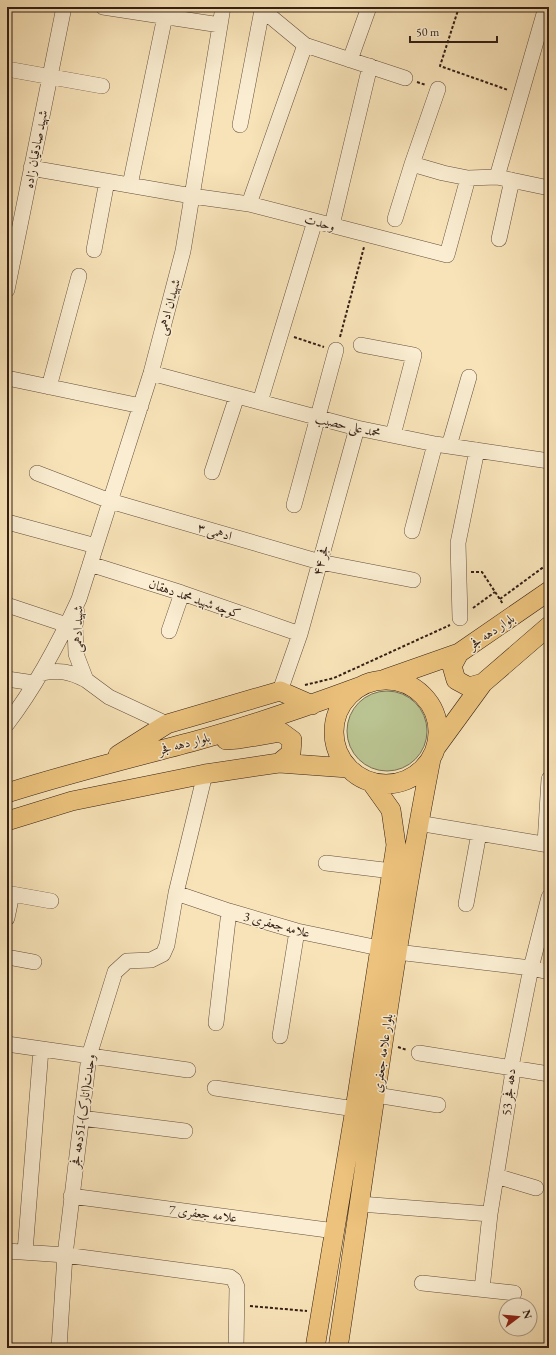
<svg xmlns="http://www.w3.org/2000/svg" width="556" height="1355" viewBox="0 0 556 1355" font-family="'EB Garamond',Amiri,serif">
<rect width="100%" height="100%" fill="#f8e3b8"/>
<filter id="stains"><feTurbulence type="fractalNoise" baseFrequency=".005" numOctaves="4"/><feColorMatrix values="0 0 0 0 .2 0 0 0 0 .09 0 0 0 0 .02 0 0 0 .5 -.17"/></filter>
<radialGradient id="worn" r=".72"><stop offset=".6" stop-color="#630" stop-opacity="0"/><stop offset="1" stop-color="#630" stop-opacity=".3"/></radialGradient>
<path fill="#bac492" stroke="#767154" d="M347 731a40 40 0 1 1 80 0a40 40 0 1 1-80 0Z"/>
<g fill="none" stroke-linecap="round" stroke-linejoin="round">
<defs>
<path id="minor" d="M 103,7 L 220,25
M 259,7 L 305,45 L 405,78
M 350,60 L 369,7
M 7,69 L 102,86
M 240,125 L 262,10
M 412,164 L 443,173 L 468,178 L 497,177 L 549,188
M 31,168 L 192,196 L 249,204 L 447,255 L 468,178
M 497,177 L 546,7
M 130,185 L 165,16
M 249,204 L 305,45
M 395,219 L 412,164 L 438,89
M 332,225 L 370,66
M 499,239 L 512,180
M 94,250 L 107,181
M 7,290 L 64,7
M 361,345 L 414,355 L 393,435
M 151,373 L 357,428 L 435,444 L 549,461
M 7,378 L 141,406
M 49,387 L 79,276
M 260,402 L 315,221
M 449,446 L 469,377
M 212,472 L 237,396
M 37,473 L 110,501 L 320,562 L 413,580
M 294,505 L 336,350
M 11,523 L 96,546
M 412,531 L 435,444
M 90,564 L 182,593 L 300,634
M 7,605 L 67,625
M 77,612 L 75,626 L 76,654 L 86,680 L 109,697 L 167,724
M 460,618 L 458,543 L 477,450
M 169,631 L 182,593
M 41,673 C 60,670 69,671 86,680
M 7,679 L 34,683
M 280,691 L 300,634 L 357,428
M 7,724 C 36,686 59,643 79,599 L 151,373 L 183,251 L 223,7
M 418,823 L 549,845
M 545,844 L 549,779
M 326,863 L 392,871
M 176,893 L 229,911 L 297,931 L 379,948
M 466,904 L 479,833
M 7,918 L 12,894 L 51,901
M 397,952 L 531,968 L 549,972
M 7,957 L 34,962
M 216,1023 L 229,911
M 280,1036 L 297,931
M 7,1044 L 188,1070
M 419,1053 L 549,1074
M 215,1088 L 355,1109
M 376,1095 L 438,1105
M 81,1118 L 185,1131
M 496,1176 L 536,1188
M 71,1196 L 335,1231
M 360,1204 L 490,1214
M 7,1251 L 65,1255 L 230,1277 L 234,1280 L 237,1287 L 236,1348
M 25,1252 L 41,1049
M 422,1283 L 514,1293
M 482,1289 L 490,1214 L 512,1078 L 511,1067 L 531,968 L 549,897
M 59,1348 L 65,1255 L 89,1056 L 115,972 L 127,961 L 151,960 L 163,954 L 167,945 L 176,893 L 205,774"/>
<path id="major" d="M 459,653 L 452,666 L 456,680 L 469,687 L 483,683
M 385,679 L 459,653 L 549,591
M334 732a52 52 0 1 1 104 0a52 52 0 1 1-104 0Z
M 226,740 L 239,739 L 281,732 L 292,740 L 291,753 L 279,763
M 437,746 L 483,683 L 549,626
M 118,755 L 167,724 L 280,691 L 312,705
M 7,793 C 69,773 132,758 195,741 C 250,726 305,707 359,687
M 7,821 L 72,801 L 205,774 L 279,763 L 348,768
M 315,1348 L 355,1109 L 396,845 L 391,810 L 371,782
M 338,1348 C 368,1151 393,954 431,759"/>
</defs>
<use href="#minor" stroke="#644f3e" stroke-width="16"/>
<use href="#major" stroke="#321e15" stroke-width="20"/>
<path stroke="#321e15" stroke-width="2" stroke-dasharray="3 2" stroke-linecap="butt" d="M 459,7 L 440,66 L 508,90
M 417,82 L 426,85
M 294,337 L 324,347
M 340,337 L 364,247
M 471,572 L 482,572 L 503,604
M 500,599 L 549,563
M 473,608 L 495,592
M 305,685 L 334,678 L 450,625
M 398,1047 L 407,1050
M 250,1306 L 307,1311"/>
<use href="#minor" stroke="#faedd1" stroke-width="15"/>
<use href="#major" stroke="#ecc27c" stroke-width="19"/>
</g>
<g text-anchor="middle" stroke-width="3" stroke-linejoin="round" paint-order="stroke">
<g font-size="13" fill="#321e15" stroke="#faedd1">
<text transform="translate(35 149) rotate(-79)" y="5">شهید صادقیان زاده</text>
<text transform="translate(320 222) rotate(15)" y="5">وحدت</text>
<text transform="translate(168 307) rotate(-75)" y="5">شهیدان ادهمی</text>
<text transform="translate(348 425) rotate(13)" y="5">محمد علی حصیب</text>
<text transform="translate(215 531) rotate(16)" y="5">ادهمی ۳</text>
<text transform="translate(320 560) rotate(-75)" y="5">فجر ۴۴</text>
<text transform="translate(195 598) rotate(19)" y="5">کوچه شهید محمد دهقان</text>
<text transform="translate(77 629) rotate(-89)" y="5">شهید ادهمی</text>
<text transform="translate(491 631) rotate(-34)" y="5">بلوار دهه فجر</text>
<text transform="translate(184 743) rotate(-15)" y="5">بلوار دهه فجر</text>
<text transform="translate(277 924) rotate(15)" y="5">علامه جعفری 3</text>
<text transform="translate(382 1053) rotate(-82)" y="5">بلوار علامه جعفری</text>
<text transform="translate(508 1092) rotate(-84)" y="5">دهه فجر 53</text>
<text transform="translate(82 1111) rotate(-82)" y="5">وحدت(انارک)-51دهه فجر</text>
<text transform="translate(203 1213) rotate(7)" y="5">علامه جعفری 7</text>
</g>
</g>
<rect width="556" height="1355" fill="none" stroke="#f8e3b8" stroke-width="24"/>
<rect x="8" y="8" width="540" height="1339" fill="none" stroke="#321e15" stroke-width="2"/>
<rect x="12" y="12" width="532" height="1331" fill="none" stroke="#321e15"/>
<g transform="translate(518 1317) rotate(74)"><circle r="19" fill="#faedd1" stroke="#aa9a86"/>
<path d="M0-3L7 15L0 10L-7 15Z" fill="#8f2418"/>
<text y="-6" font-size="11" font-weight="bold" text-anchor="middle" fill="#321e15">N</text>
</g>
<path d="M410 36v6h87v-6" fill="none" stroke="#321e15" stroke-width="2"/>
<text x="416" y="36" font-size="12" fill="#321e15" stroke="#faedd1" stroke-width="3" paint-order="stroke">50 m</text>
<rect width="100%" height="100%" filter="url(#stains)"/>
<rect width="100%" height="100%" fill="url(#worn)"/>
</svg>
